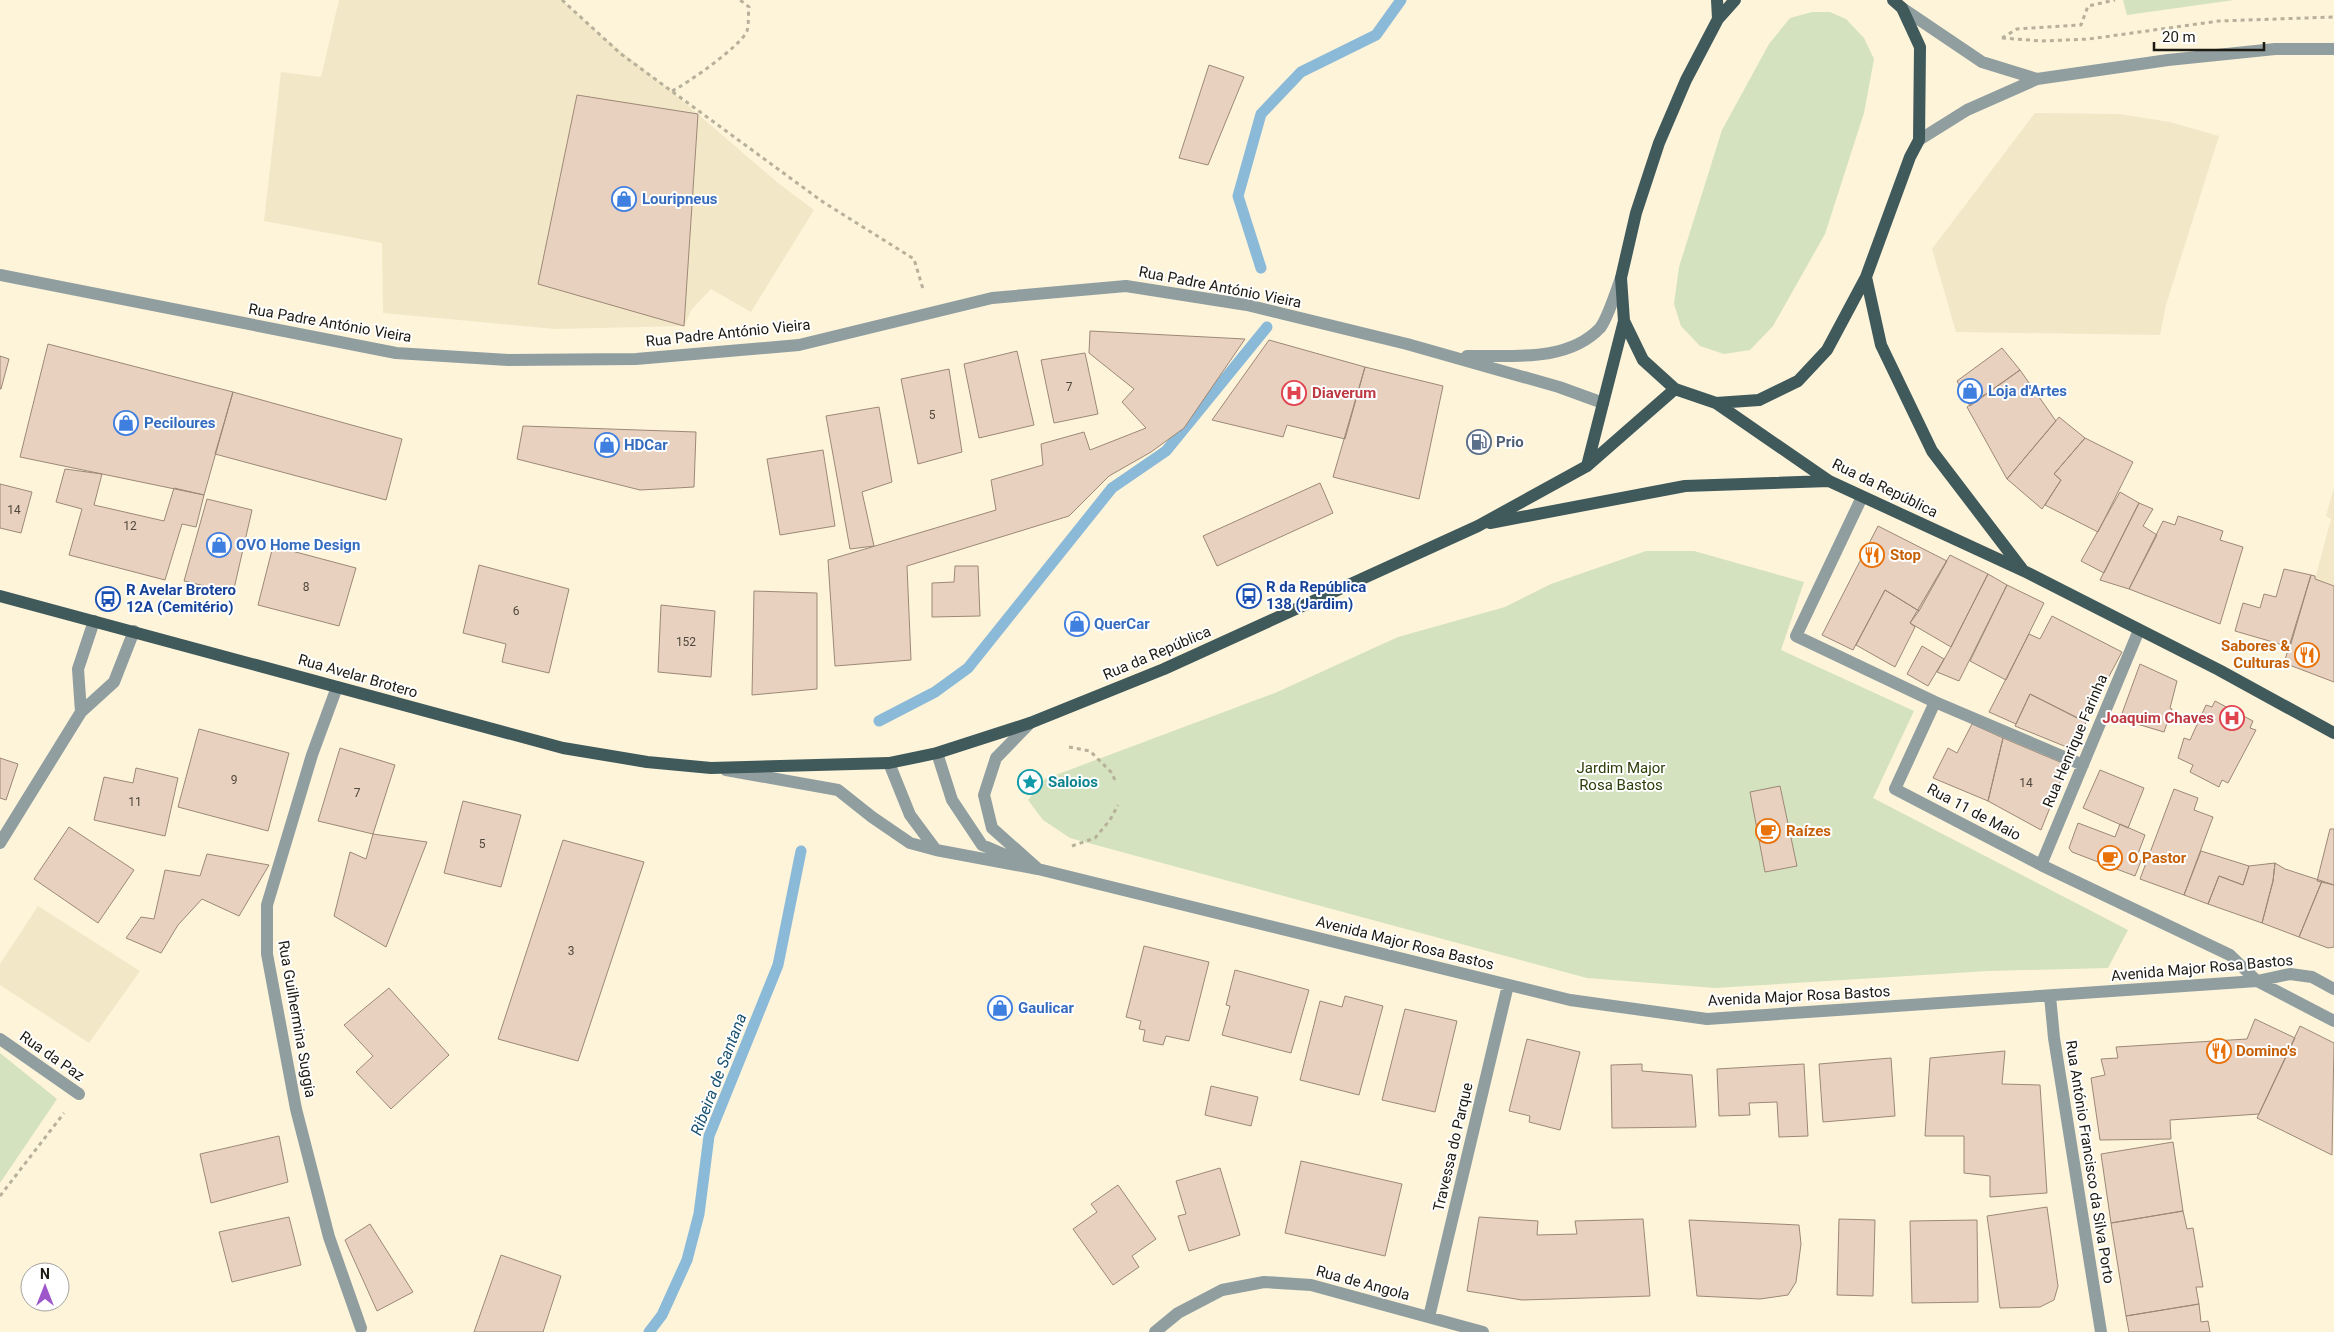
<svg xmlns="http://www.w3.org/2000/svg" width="2334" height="1332" viewBox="0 0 2334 1332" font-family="Roboto,sans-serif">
<rect width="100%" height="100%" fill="#fdf4da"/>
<path fill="#f2e7c6" d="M 339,0 L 562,0 L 598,33 L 671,91 L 778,183 L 814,210 L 751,312 L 711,289 L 692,309 L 684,326 L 555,329 L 383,313 L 382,243 L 264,221 L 281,72 L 321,77 Z
M 2035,113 L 2120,114 L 2170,122 L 2219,136 L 2166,305 L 2160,335 L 1956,332 L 1932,249 Z
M 2334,487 L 2334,586 L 2315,579 L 2331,519 L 2326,516 Z
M 38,906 L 140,971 L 89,1043 L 0,985 L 0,964 Z"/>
<path fill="#d4e2bf" d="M 2123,0 L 2234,0 L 2127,15 Z
M 1812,12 L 1830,12 L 1846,19 L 1864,38 L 1874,59 L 1864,113 L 1825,234 L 1773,326 L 1750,350 L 1724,354 L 1700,346 L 1681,326 L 1674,304 L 1679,267 L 1722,130 L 1769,44 L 1790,18 Z
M 1646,551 L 1694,551 L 1804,582 L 1781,650 L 1914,711 L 1873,798 L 2128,930 L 2108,968 L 1988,971 L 1715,988 L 1587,978 L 1070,838 L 1043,820 L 1028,800 L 1045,779 L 1275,693 L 1398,637 L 1505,607 L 1551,584 Z
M 0,1053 L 57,1099 L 0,1183 Z"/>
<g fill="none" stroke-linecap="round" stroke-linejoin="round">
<path stroke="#8bb9d8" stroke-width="11" d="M 1261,268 L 1238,196 L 1261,114 L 1301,72 L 1376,35 L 1401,0
M 879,721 L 935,692 L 968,668 L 1112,488 L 1166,451 L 1267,327
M 649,1332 L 662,1315 L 687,1260 L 699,1214 L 709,1136 L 778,965 L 801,851"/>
</g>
<path fill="#e8d1bf" stroke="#9d8877" d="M 1209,65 L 1244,77 L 1208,165 L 1179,158 Z
M 577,95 L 698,114 L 684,326 L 538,284 Z
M 1090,331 L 1245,339 L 1184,428 L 1151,452 L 1109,476 L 1069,516 L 907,566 L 911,660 L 835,666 L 828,560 L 996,510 L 991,480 L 1043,465 L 1041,444 L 1084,432 L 1090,450 L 1146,428 L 1122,402 L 1134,389 L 1089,353 Z
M 1269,340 L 1365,367 L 1345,439 L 1287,425 L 1283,437 L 1212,420 Z
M 48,344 L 233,392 L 204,495 L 20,457 Z
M 2002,348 L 2020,370 L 1970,406 L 1957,381 Z
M 1017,351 L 1034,425 L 979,438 L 964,364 Z
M 1085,353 L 1098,414 L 1054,423 L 1041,360 Z
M 0,356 L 9,359 L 1,389 L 0,389 Z
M 1365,367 L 1443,386 L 1419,499 L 1333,477 Z
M 949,369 L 962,452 L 918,464 L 901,379 Z
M 2020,370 L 2056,421 L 2007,479 L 1967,407 Z
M 233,392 L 402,439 L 386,500 L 215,454 Z
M 879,407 L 892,482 L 862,492 L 874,546 L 850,549 L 826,416 Z
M 2059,417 L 2085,438 L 2054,474 L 2061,480 L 2042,509 L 2007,479 Z
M 523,426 L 696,432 L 694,487 L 640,490 L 517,459 Z
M 2085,438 L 2133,462 L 2098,532 L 2045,505 L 2061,480 L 2054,474 Z
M 823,450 L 835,526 L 780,535 L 767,459 Z
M 65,469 L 102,474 L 94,505 L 164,521 L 174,488 L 204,495 L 196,527 L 182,524 L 165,580 L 69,555 L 82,509 L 56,502 Z
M 1320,483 L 1333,513 L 1217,566 L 1203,536 Z
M 0,484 L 32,492 L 21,533 L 0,528 Z
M 2120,492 L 2139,503 L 2104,573 L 2081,561 Z
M 207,499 L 252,510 L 233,593 L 184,581 Z
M 2139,503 L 2153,509 L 2143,526 L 2157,535 L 2129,589 L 2100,580 Z
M 2178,516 L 2223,531 L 2220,540 L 2243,547 L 2220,624 L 2129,589 L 2163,521 L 2175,525 Z
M 1878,526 L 1947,561 L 1919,611 L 1885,590 L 1853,650 L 1822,635 Z
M 273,546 L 356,568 L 339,626 L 258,605 Z
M 1950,555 L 1988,574 L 1951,647 L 1910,623 Z
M 479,565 L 569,589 L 549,673 L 502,662 L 506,644 L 463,633 Z
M 955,566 L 978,566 L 980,616 L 932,617 L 932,583 L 954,582 Z
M 2284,569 L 2311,575 L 2290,647 L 2235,631 L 2243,603 L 2260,608 L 2264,594 L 2276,597 Z
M 1988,574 L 2007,585 L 1959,681 L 1937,672 L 1951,647 Z
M 2311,575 L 2315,576 L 2315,579 L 2334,586 L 2334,682 L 2284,663 Z
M 2007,585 L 2044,603 L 2006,680 L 1970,661 Z
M 1885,590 L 1919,611 L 1910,623 L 1915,627 L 1895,667 L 1856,645 Z
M 754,591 L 817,593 L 817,689 L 752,695 Z
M 661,605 L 715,611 L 711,677 L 658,672 Z
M 2052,616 L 2122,652 L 2099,695 L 2094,693 L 2081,720 L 2030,694 L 2016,724 L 1989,712 L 2029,634 L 2040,639 Z
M 1922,646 L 1944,659 L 1928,686 L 1907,674 Z
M 2140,664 L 2177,681 L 2170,708 L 2172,709 L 2164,732 L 2120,719 Z
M 2030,694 L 2086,722 L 2074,750 L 2015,726 Z
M 2215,701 L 2253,721 L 2250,728 L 2256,730 L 2228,783 L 2222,780 L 2219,787 L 2190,772 L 2193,765 L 2178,758 L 2184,738 L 2190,740 L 2206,705 L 2212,707 Z
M 1972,724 L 2003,738 L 1988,801 L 1933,778 L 1948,748 L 1957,753 Z
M 199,729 L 289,753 L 268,831 L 178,807 Z
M 2003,738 L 2067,765 L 2041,830 L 1988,801 Z
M 340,748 L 395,765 L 373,834 L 318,821 Z
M 0,758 L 18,764 L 6,800 L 0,798 Z
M 136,768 L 178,778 L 165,836 L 94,820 L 104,777 L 133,783 Z
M 2100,770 L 2144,788 L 2128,828 L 2083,808 Z
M 1780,786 L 1797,866 L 1765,872 L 1750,792 Z
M 2174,789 L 2198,798 L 2194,810 L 2213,817 L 2184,895 L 2140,879 Z
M 463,801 L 521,815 L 501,887 L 444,873 Z
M 2078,823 L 2115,837 L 2120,824 L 2145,835 L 2136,859 L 2141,861 L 2135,876 L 2072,852 L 2069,848 Z
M 69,827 L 134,870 L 98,923 L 34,879 Z
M 2330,829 L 2334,829 L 2334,885 L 2317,881 Z
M 373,834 L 427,842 L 386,947 L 334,916 L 350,852 L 366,859 Z
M 563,840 L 644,862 L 578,1061 L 498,1039 Z
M 2201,851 L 2249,866 L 2243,885 L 2219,876 L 2208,904 L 2184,895 Z
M 207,854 L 269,865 L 239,916 L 202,899 L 178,925 L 161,953 L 126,938 L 141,917 L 154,919 L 165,870 L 200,876 Z
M 2275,863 L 2285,869 L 2322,881 L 2299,937 L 2262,923 L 2273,881 Z
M 2275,863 L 2273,881 L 2262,923 L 2208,904 L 2219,876 L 2243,885 L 2249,866 Z
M 2322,881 L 2334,885 L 2334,947 L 2328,948 L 2299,937 Z
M 1144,946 L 1209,962 L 1189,1041 L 1166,1036 L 1163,1045 L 1143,1041 L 1145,1030 L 1139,1029 L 1141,1021 L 1126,1017 Z
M 1235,970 L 1309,990 L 1291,1053 L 1222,1035 L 1230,1006 L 1226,1005 Z
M 389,988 L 449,1055 L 391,1109 L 356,1072 L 373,1056 L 344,1025 Z
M 1345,996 L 1383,1006 L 1359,1095 L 1300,1080 L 1320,1001 L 1342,1007 Z
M 1405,1009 L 1457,1021 L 1435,1112 L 1382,1100 Z
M 2255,1019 L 2295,1038 L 2259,1114 L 2170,1120 L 2171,1139 L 2100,1140 L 2091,1078 L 2105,1075 L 2101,1059 L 2118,1058 L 2116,1047 L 2247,1039 Z
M 2300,1026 L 2334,1043 L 2332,1155 L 2257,1118 Z
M 1527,1039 L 1580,1052 L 1560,1130 L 1529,1122 L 1530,1116 L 1509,1111 Z
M 2005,1051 L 2002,1084 L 2040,1085 L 2047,1193 L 1990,1197 L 1990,1176 L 1964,1173 L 1964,1136 L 1925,1136 L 1930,1058 Z
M 1891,1058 L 1895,1116 L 1823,1122 L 1819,1064 Z
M 1642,1064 L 1642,1071 L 1692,1075 L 1696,1127 L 1612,1128 L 1611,1065 Z
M 1804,1064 L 1808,1136 L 1779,1137 L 1777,1102 L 1749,1103 L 1750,1115 L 1719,1116 L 1717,1069 Z
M 1211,1086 L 1258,1097 L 1251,1126 L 1205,1115 Z
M 279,1136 L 288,1182 L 211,1203 L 200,1154 Z
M 2173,1142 L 2183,1211 L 2111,1223 L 2101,1154 Z
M 1301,1161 L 1402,1184 L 1385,1256 L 1285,1233 Z
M 1220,1168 L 1240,1235 L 1189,1251 L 1178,1216 L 1186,1214 L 1176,1181 Z
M 1118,1185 L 1156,1239 L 1132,1256 L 1139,1267 L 1113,1285 L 1073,1229 L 1097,1212 L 1091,1204 Z
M 2047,1207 L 2058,1286 L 2054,1300 L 2040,1307 L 2000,1308 L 1987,1216 Z
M 2183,1211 L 2187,1229 L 2193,1228 L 2203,1287 L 2196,1287 L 2199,1304 L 2126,1316 L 2111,1223 Z
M 289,1217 L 301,1265 L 232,1282 L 219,1232 Z
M 1479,1217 L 1538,1221 L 1537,1235 L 1577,1234 L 1575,1221 L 1643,1219 L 1650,1296 L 1522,1300 L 1467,1291 Z
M 1839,1219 L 1875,1220 L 1873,1296 L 1837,1295 Z
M 1689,1220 L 1799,1225 L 1801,1244 L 1796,1282 L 1788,1295 L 1760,1299 L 1697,1296 Z
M 1977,1220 L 1978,1302 L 1912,1303 L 1910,1221 Z
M 370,1224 L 413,1292 L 377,1311 L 345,1240 Z
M 501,1255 L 561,1276 L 543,1332 L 474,1332 Z
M 2199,1304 L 2201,1322 L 2208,1321 L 2210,1332 L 2129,1332 L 2126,1316 Z"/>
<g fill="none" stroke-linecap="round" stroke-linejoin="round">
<path stroke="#b7b09b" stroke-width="3" stroke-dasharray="4 4" stroke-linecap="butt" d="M 562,0 L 621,54 L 823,202 L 914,259 L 923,289
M 2002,38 L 2042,41 L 2089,39 L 2219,21 L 2334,17
M 2002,38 L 2017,29 L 2081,25 L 2088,6 L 2115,0
M 672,91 C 688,83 741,46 747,31 C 749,24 748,14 749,7 L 740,0
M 1069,747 L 1090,751 L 1112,773 L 1116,783
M 1072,846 L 1095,838 L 1110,820 L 1118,805
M 0,1196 L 64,1113"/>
<path stroke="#909ea0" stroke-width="12" d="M 1902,8 L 1982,62 L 2037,79
M 1919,140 L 1967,110 L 2037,79 L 2168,60 L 2275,49 L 2334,49
M 0,275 L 396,353 L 508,360 L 636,359 L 799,345 L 992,298 L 1126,286 L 1247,305 L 1407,344 L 1559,387 L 1603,403
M 1467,356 C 1510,355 1567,363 1600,328 C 1607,320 1617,289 1621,278
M 1862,497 L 1796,636 L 1935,702 L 2083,765
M 337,687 L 312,755 L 267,905 L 267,954 L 296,1109 L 329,1237 L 361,1328
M 1935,702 L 1895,789 L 2041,865 L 2230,955 L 2257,981 L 2334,1021
M 81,712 L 78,669 L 94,621
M 1030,723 L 996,758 L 984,795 L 992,828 L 1038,869
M 937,753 L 952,800 L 982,845 L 1015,859
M 889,763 L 910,815 L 936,850
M 726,770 L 838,790 L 872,817 L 910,843 L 936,850 L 1038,869 L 1570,1000 L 1707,1019 L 2257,981 L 2290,974 L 2312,977 L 2334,989
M 0,843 L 81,712 L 114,682 L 134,631
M 2041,865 L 2139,630
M 2050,996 L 2054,1038 L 2101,1332
M 0,1039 L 79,1094
M 1429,1317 L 1508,985
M 1155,1332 L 1178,1313 L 1222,1290 L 1264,1282 L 1311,1285 L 1483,1332"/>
<path stroke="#40595b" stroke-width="12" d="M 1717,0 L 1718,19
M 1735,0 L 1718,19 L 1686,80 L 1659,143 L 1636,213 L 1621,278 L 1624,321 L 1643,360 L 1675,389 L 1716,403 L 1759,400 L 1798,381 L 1827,350 L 1866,277 L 1910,157 L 1919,140 L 1920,47 L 1902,8 L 1893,0
M 1866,277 L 1881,345 L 1932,451 L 2022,569
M 1716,403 L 1829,481 L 2024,571 L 2219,670 L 2334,733
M 1587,466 L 1624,321
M 1490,523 L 1685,486 L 1829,481
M 0,596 L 563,748 L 647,762 L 711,768 L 889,763 L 937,753 L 1030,723 L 1164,669 L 1478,526 L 1587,466 L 1675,389"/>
</g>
<defs>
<symbol id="shop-ring" viewBox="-11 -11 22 22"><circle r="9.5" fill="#fff" stroke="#3f7fe0" stroke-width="1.5"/><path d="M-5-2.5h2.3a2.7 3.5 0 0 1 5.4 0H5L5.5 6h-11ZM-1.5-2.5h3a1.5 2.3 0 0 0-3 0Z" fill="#3f7fe0"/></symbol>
<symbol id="hospital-ring" viewBox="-11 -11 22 22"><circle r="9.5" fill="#fff" stroke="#e0444e" stroke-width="1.5"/><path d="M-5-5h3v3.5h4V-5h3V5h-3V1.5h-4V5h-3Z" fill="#e0444e"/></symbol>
<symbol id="fuel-ring" viewBox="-11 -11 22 22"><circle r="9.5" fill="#fff" stroke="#5c6f8a" stroke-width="1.5"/><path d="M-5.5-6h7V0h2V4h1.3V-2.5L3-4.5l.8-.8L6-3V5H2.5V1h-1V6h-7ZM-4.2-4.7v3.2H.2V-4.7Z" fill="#5c6f8a"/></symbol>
<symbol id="restaurant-ring" viewBox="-11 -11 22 22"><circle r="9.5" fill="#fff" stroke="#e8710a" stroke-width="1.5"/><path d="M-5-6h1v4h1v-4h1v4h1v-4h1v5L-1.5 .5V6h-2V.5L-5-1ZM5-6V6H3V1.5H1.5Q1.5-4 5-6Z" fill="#e8710a"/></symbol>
<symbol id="bus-ring" viewBox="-11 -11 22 22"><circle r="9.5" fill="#fff" stroke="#1a4fb4" stroke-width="1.5"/><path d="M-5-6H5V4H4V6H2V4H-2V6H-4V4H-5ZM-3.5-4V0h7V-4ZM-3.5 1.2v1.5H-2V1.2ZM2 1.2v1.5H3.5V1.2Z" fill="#1a4fb4"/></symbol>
<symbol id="sight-ring" viewBox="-11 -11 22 22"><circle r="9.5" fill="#fff" stroke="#0f9aa8" stroke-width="1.5"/><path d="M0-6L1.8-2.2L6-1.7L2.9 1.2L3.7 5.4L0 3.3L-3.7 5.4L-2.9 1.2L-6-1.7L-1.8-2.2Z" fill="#0f9aa8"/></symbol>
<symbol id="cafe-ring" viewBox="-11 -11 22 22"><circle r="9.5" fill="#fff" stroke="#e8710a" stroke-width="1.5"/><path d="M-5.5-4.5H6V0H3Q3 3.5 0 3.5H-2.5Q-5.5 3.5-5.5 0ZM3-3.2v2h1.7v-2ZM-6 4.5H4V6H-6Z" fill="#e8710a"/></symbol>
</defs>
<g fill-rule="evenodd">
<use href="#shop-ring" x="610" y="185" width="28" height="28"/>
<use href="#shop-ring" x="1956" y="377" width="28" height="28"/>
<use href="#hospital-ring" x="1280" y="379" width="28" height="28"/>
<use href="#shop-ring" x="112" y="409" width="28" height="28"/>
<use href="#fuel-ring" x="1465" y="428" width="28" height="28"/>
<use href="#shop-ring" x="593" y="431" width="28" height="28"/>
<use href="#shop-ring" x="205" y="531" width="28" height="28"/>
<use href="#restaurant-ring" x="1858" y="541" width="28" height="28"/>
<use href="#bus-ring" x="1235" y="582" width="28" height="28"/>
<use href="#bus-ring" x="94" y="585" width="28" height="28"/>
<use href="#shop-ring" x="1063" y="610" width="28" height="28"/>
<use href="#restaurant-ring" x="2293" y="641" width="28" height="28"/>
<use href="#hospital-ring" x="2218" y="704" width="28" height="28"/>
<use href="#sight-ring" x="1016" y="768" width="28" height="28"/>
<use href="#cafe-ring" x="1754" y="817" width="28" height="28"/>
<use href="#cafe-ring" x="2096" y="844" width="28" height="28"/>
<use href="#shop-ring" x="986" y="994" width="28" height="28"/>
<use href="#restaurant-ring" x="2205" y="1037" width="28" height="28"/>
</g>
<g text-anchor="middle" stroke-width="4" stroke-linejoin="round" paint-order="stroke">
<g font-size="12" fill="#50483c">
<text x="1069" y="391">7</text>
<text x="932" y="419">5</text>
<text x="14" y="514">14</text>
<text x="130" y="530">12</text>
<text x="306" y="591">8</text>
<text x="516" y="615">6</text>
<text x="686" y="646">152</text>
<text x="234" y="784">9</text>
<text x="2026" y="787">14</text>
<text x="357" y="797">7</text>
<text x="135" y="806">11</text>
<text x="482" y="848">5</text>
<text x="571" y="955">3</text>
</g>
<g font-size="15" font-weight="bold" fill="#366cbe" stroke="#fff" text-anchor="start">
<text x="642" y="204">Louripneus</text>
<text x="1988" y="396">Loja d'Artes</text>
<text x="144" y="428">Peciloures</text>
<text x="624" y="450">HDCar</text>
<text x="236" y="550">OVO Home Design</text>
<text x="1094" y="629">QuerCar</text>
<text x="1018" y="1013">Gaulicar</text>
</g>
<g font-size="15" fill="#1d1a11" stroke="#fff">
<text transform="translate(1220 287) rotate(11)" y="5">Rua Padre António Vieira</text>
<text transform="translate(330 323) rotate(10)" y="5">Rua Padre António Vieira</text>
<text transform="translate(728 333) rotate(-6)" y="5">Rua Padre António Vieira</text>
<text transform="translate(1885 488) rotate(26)" y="5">Rua da República</text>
<text transform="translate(1157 653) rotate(-23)" y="5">Rua da República</text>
<text transform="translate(358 676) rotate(16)" y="5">Rua Avelar Brotero</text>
<text transform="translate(2075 741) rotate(-67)" y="5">Rua Henrique Farinha</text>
<text transform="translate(1974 812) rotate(28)" y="5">Rua 11 de Maio</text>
<text transform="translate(1405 943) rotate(14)" y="5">Avenida Major Rosa Bastos</text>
<text transform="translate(2202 968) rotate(-5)" y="5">Avenida Major Rosa Bastos</text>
<text transform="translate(1799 996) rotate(-3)" y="5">Avenida Major Rosa Bastos</text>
<text transform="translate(297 1019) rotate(80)" y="5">Rua Guilhermina Suggia</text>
<text transform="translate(52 1056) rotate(35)" y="5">Rua da Paz</text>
<text transform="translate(1453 1147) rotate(-77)" y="5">Travessa do Parque</text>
<text transform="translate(2090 1162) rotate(81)" y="5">Rua António Francisco da Silva Porto</text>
<text transform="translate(1363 1283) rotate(15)" y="5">Rua de Angola</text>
</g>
<g font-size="15" font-weight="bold" fill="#be3a42" stroke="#fff" text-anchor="start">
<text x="1312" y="398">Diaverum</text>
<text x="2214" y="723" text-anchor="end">Joaquim Chaves</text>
</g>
<g font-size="15" font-weight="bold" fill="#4e5e75" stroke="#fff" text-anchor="start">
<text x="1496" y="447">Prio</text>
</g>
<g font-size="15" font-weight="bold" fill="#c56008" stroke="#fff" text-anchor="start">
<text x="1890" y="560">Stop</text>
<text x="2290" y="651" text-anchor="end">Sabores &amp;<tspan x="2290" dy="17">Culturas</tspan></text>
<text x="1786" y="836">Raízes</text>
<text x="2128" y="863">O Pastor</text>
<text x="2236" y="1056">Domino's</text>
</g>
<g font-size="15" font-weight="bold" fill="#164399" stroke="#fff" text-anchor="start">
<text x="1266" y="592">R da República<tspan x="1266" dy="17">138 (Jardim)</tspan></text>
<text x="126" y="595">R Avelar Brotero<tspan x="126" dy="17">12A (Cemitério)</tspan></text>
</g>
<g font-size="15" fill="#2c3c08" stroke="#fff">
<text x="1621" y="773">Jardim Major<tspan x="1621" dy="17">Rosa Bastos</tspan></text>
</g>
<g font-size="15" font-weight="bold" fill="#0d838f" stroke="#fff" text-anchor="start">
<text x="1048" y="787">Saloios</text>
</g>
<g font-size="16" font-style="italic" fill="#1b5271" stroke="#fff">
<text transform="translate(718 1074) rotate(-69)" y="6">Ribeira de Santana</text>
</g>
</g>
<g transform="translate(45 1287)"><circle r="24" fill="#ffffff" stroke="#a5a3a0"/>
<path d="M0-4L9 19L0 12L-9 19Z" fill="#9e57cb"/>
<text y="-8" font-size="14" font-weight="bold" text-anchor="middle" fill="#1d1a11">N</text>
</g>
<path d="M2154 42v8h110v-8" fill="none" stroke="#1d1a11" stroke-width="2.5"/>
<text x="2162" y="42" font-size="15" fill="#1d1a11" stroke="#ffffff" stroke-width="4" paint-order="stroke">20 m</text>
</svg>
